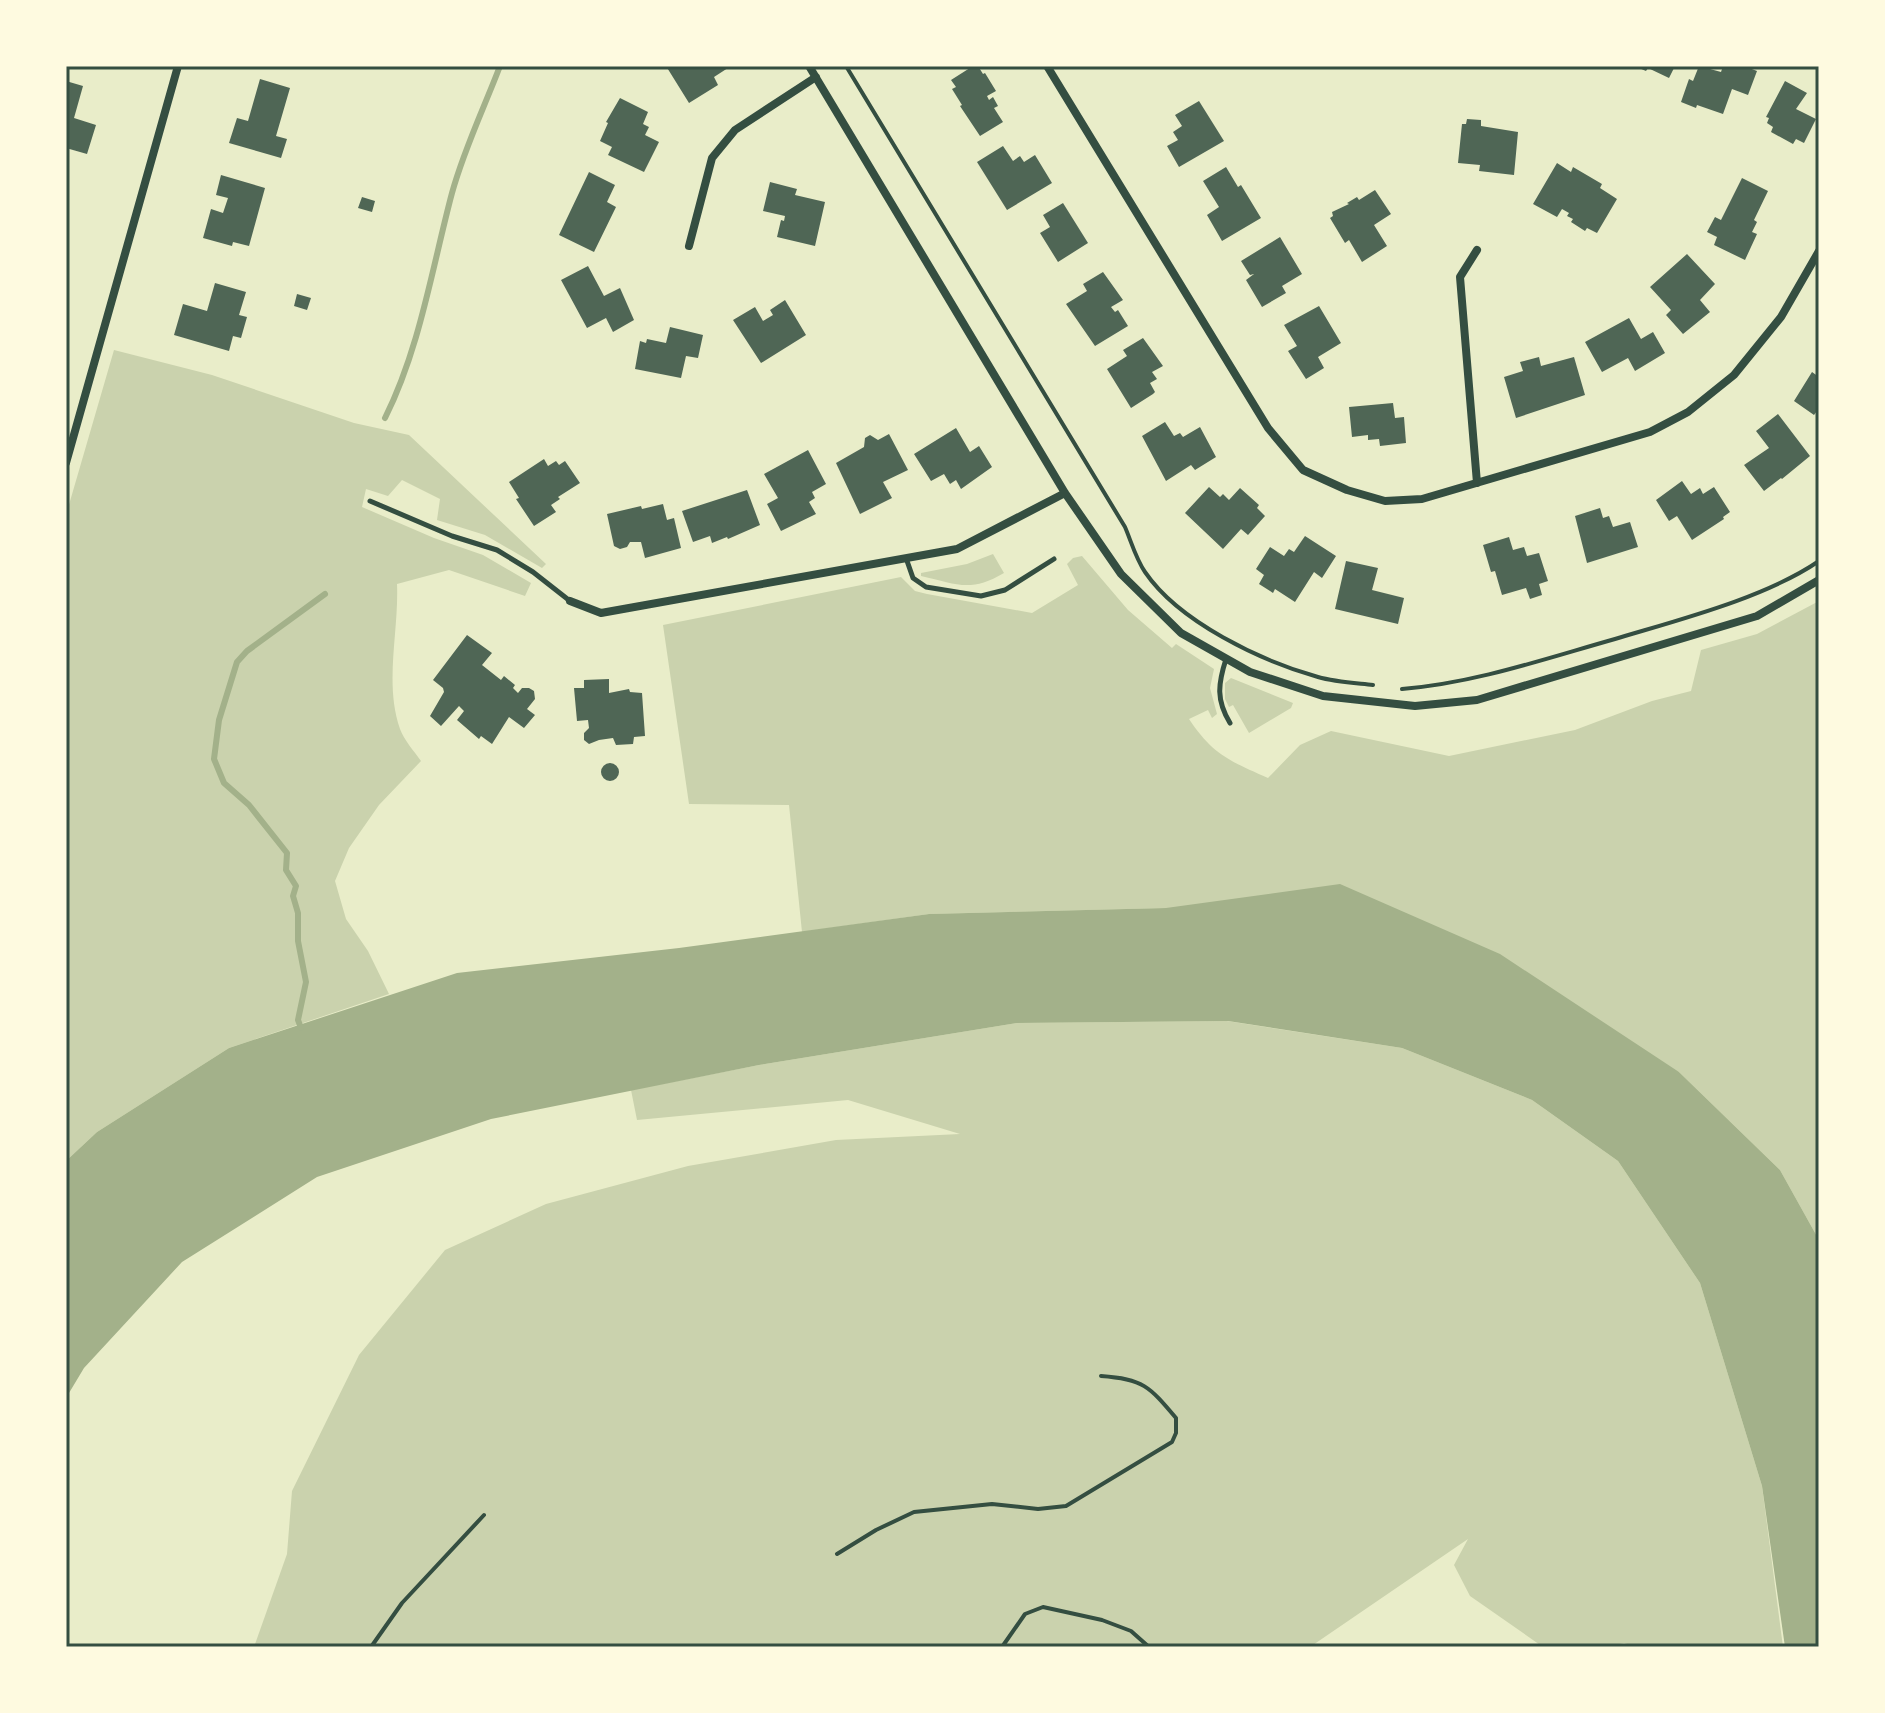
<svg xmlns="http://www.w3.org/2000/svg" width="1885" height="1713" viewBox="0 0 1885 1713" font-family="Manrope,sans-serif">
<rect width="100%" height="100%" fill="#e9edc9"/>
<path fill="#cad2ad" d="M 114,350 L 212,375 L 354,423 L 409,435 L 546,564 L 542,568 L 485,535 L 437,520 L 440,499 L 402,480 L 388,496 L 366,489 L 362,507 L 434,538 L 483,555 L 531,583 L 525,596 L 449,570 L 397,584 C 399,632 384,683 400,729 C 404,740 414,751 421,761 L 379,805 L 349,848 L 335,881 L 346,919 L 368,951 L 389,994 L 229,1048 L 97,1132 L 66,1161 L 66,515 Z
M 993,554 L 1004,573 C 970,593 957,584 921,576 L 921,573 L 967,564 Z
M 1082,556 L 1128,610 L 1172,648 L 1176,644 L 1214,669 L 1210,688 L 1217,714 L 1212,718 L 1208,710 L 1189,719 C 1213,755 1230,761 1268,778 L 1300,745 L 1331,731 L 1449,756 L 1575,730 L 1652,701 L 1691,691 L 1701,650 L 1757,634 L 1819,601 L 1819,1240 L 1780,1170 L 1679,1072 L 1166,908 L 929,914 L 802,932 L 789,805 L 689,804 L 663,625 L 901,577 L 915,591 L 927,594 L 1032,613 L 1078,585 L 1067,564 L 1073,558 Z
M 1231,678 L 1293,703 L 1291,708 L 1249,733 L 1233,705 L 1229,707 L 1225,699 L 1225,683 Z
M 1227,1021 L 1402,1048 L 1532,1100 L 1618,1161 L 1700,1283 L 1762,1486 L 1783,1647 L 1637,1647 L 1624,1643 L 1606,1647 L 1543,1647 L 1470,1596 L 1454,1565 L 1468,1539 L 1310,1647 L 254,1647 L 287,1554 L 292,1491 L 359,1355 L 445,1250 L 546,1204 L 688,1166 L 836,1140 L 960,1134 L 848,1100 L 637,1120 L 631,1090 L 759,1065 L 1017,1023 Z"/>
<path fill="#a3b18a" d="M 1340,884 L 1500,954 L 1679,1072 L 1780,1170 L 1819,1240 L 1819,1647 L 1785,1647 L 1762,1486 L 1700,1283 L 1618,1161 L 1532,1100 L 1402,1048 L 1228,1021 L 1017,1023 L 759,1065 L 491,1119 L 317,1177 L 182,1262 L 84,1368 L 66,1398 L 66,1161 L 97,1132 L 229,1048 L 457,973 L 679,948 L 929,914 L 1166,908 Z"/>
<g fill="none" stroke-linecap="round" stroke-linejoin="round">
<path stroke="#a3b18a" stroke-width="6" d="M 385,418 C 420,348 432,268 452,193 C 464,149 484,108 500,66
M 301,1028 L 298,1020 L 306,982 L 298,941 L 298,913 L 293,896 L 296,886 L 286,870 L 287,853 L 249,805 L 224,783 L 214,759 L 219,720 L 237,662 L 247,651 L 325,594"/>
</g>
<path fill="#4f6655" d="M 666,66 L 731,66 L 714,77 L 718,85 L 689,103 Z
M 973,66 L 978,66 L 983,74 L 985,73 L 996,91 L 987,96 L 989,100 L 993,97 L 998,106 L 994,108 L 1003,122 L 980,136 L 960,106 L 962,105 L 952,89 L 956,87 L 951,80 Z
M 1634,66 L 1675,66 L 1669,78 L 1648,68 L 1646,71 Z
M 1699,66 L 1721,72 L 1723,66 L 1744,66 L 1757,71 L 1748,95 L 1732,89 L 1723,114 L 1697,105 L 1696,108 L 1681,102 L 1689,79 L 1693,81 Z
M 260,79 L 290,88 L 276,136 L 287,139 L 281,158 L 229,143 L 237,118 L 248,121 Z
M 66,81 L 83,86 L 74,118 L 96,125 L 87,154 L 66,148 Z
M 1785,81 L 1807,93 L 1796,109 L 1816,119 L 1804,143 L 1796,139 L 1793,144 L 1771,132 L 1773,127 L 1767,123 L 1769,118 L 1766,117 Z
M 620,98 L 648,112 L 643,124 L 649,127 L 645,135 L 659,142 L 644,172 L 608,155 L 612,147 L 600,141 L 608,123 L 606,122 Z
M 1199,101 L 1224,141 L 1179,167 L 1167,146 L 1178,140 L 1173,132 L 1182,126 L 1175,115 Z
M 1467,119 L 1481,120 L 1481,126 L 1518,132 L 1514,175 L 1479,171 L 1480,165 L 1458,163 L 1462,124 L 1466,124 Z
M 1003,146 L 1013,161 L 1020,156 L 1024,162 L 1035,155 L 1052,183 L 1007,210 L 977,162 Z
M 1557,163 L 1571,172 L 1573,167 L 1602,184 L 1600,188 L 1617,199 L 1597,233 L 1587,228 L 1585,231 L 1571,222 L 1573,219 L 1567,216 L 1569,213 L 1562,209 L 1557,217 L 1533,204 Z
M 1226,167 L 1238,187 L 1241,185 L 1261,218 L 1222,241 L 1207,215 L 1219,207 L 1203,181 Z
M 589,172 L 615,185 L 607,202 L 616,207 L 594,252 L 559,235 Z
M 221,175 L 265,188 L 249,246 L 233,242 L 232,246 L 203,238 L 211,209 L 223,213 L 228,198 L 216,195 Z
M 1742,178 L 1768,191 L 1754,220 L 1757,222 L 1752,232 L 1757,234 L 1745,260 L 1714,245 L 1717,237 L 1707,232 L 1715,217 L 1721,220 Z
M 770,182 L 797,189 L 795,195 L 825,202 L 815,246 L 777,237 L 781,220 L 784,221 L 785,216 L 763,211 Z
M 1375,190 L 1391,214 L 1374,225 L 1387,246 L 1362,262 L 1349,240 L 1345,243 L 1330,218 L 1333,216 L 1332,212 L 1349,204 L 1347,203 L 1357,197 L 1359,200 Z
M 362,197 L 375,201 L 372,212 L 358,208 Z
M 1063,203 L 1088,243 L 1058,262 L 1040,233 L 1050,227 L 1043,215 Z
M 1280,237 L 1302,274 L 1282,286 L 1286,293 L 1262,307 L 1246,280 L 1254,274 L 1250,275 L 1241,261 Z
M 1687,254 L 1715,284 L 1700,300 L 1710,312 L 1683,334 L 1666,315 L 1671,310 L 1650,287 Z
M 588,266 L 604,296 L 620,288 L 634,320 L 613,332 L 606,318 L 587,328 L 561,280 Z
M 1103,272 L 1123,300 L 1111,307 L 1115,312 L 1118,310 L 1128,326 L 1095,346 L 1066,304 L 1087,291 L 1083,284 Z
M 215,283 L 246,292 L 239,315 L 247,317 L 241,338 L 233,336 L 229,351 L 174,335 L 183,304 L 207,311 Z
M 297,294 L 311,298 L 307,310 L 294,306 Z
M 785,300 L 806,335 L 761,363 L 733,320 L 755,307 L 763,321 L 773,315 L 770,310 Z
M 1319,306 L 1341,343 L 1318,357 L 1324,368 L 1306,379 L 1288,351 L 1297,346 L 1284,325 Z
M 1629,318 L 1641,339 L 1653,332 L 1665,353 L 1635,371 L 1628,358 L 1602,372 L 1585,342 Z
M 670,327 L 703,335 L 698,358 L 686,356 L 681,378 L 635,369 L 640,341 L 646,343 L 647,339 L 666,343 Z
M 1143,338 L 1163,366 L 1152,372 L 1157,379 L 1150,383 L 1155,392 L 1153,394 L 1131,408 L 1107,369 L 1127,356 L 1123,350 Z
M 1539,357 L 1541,366 L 1574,357 L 1585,395 L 1516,418 L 1504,377 L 1523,371 L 1520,362 Z
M 1812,372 L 1819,377 L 1819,413 L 1817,411 L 1814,415 L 1794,401 Z
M 1393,403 L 1395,418 L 1404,417 L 1406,443 L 1380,446 L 1379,439 L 1368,440 L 1368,435 L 1352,437 L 1349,407 Z
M 1778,414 L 1810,456 L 1782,479 L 1781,478 L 1764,491 L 1744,465 L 1769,448 L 1756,431 Z
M 1165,422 L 1174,436 L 1180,433 L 1183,437 L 1200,427 L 1216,457 L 1195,470 L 1191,465 L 1166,481 L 1142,436 Z
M 956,428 L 970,452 L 979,446 L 992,467 L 961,489 L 956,480 L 950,484 L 944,474 L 931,481 L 914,454 Z
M 889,434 L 908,470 L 883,482 L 892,498 L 860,514 L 836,463 L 864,447 L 865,438 L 870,435 L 878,440 Z
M 808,450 L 826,484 L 812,492 L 815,498 L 809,502 L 816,514 L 781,531 L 767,504 L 778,498 L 764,474 Z
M 544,459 L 548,466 L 556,461 L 559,465 L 565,461 L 580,483 L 558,497 L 560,499 L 551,505 L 556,512 L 534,526 L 516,499 L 519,498 L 509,482 Z
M 1682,481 L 1691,494 L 1700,488 L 1703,494 L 1714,487 L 1730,512 L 1723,517 L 1724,519 L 1692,540 L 1677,516 L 1669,521 L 1656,500 Z
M 1209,487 L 1220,497 L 1223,494 L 1229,500 L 1240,488 L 1259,505 L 1257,508 L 1265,516 L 1248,535 L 1241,529 L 1223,549 L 1185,513 Z
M 747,490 L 760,525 L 728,539 L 727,537 L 712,543 L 710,536 L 693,542 L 682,511 Z
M 663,504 L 667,520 L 674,518 L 681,548 L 645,558 L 641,542 L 630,542 L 627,547 L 620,549 L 614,546 L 607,514 L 641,506 L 642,509 Z
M 1600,508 L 1603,518 L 1609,516 L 1613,527 L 1630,522 L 1638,547 L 1587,563 L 1575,516 Z
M 1305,536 L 1336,556 L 1322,578 L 1314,572 L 1295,602 L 1275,589 L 1273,593 L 1259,584 L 1264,575 L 1256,569 L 1270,547 L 1284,556 L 1289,549 L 1294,552 Z
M 1509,537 L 1513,550 L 1524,547 L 1527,556 L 1539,553 L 1548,581 L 1539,584 L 1542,595 L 1530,599 L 1526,588 L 1502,595 L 1495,571 L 1491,572 L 1483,545 Z
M 1346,561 L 1378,568 L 1372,590 L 1404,598 L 1398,624 L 1335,609 Z
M 467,635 L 492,653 L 482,665 L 501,680 L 504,676 L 515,685 L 513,688 L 518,693 L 522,688 L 529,688 L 534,691 L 535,699 L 527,709 L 535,715 L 524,728 L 509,717 L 492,744 L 481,736 L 479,739 L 457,720 L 464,711 L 459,706 L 441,726 L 430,716 L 444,692 L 443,688 L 433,680 Z
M 609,679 L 609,693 L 629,689 L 630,692 L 642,693 L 645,736 L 634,737 L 633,744 L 616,745 L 613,738 L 599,740 L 589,744 L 584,740 L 584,733 L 589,728 L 588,720 L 577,721 L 574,688 L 584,688 L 584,680 Z
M601 772a9 9 0 1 1 18 0a9 9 0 1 1-18 0Z"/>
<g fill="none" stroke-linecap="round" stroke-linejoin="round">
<path stroke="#344e41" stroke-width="4" d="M 846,66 L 1125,527 C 1131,541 1136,559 1145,572 C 1179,622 1261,661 1318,677 C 1335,682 1355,683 1373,685
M 1402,689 C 1475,683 1544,659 1615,639 C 1678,620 1765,598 1819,561
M 837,1554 L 876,1530 L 914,1512 L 992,1504 L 1038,1509 L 1066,1506 L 1172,1442 L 1176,1433 L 1176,1418 C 1149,1386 1143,1379 1101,1376
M 371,1647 L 402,1603 L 484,1515
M 1002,1647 L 1025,1614 L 1043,1607 L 1102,1620 L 1131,1631 L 1149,1647"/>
<path stroke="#344e41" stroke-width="5" d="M 370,501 L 452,536 L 497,550 L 533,572 L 570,601
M 906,558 L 913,578 L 926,587 L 981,596 L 1005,590 L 1054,559
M 1226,659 C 1218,684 1216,700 1230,723"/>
<path stroke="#344e41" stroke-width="8" d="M 809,66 L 1065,493 L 1121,574 L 1181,633 L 1250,672 L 1323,696 L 1415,706 L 1477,700 L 1757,616 L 1819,580
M 1047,66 L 1268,428 L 1303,470 L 1347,490 L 1385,501 L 1422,499 L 1650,432 L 1688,412 L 1734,375 L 1781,317 L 1819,251
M 689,246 L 712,158 L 735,130 L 816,77
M 1477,250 L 1460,277 L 1477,483
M 66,463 L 178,66
M 570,601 L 601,613 L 957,549 L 1065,493"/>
</g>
<rect width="1885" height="1713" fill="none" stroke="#fefae0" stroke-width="136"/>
<rect x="68" y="68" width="1749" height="1577" fill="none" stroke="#344e41" stroke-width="3"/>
</svg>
